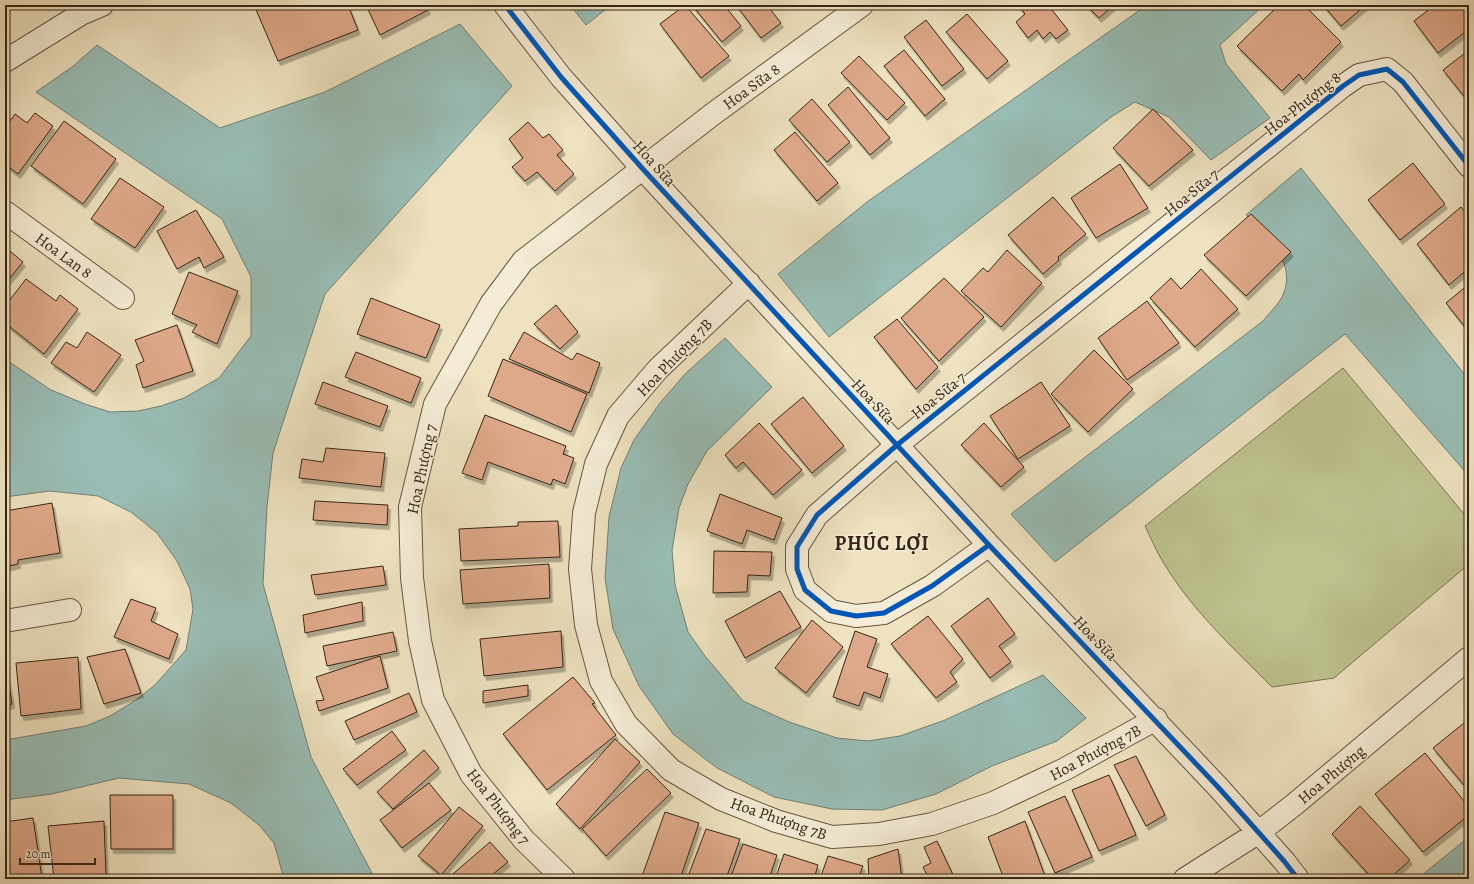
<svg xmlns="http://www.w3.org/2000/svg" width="1474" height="884" viewBox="0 0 1474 884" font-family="Alegreya,serif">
<defs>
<filter id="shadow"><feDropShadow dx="2.5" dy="4.5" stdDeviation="0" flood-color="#0004"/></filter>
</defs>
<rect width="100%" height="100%" fill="#eee2c0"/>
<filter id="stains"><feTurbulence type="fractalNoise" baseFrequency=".005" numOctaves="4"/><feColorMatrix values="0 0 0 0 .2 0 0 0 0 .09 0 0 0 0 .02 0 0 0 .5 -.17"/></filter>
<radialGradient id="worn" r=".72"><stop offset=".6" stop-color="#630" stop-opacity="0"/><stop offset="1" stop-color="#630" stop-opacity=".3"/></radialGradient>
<path fill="#bdc28f" stroke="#7a7452" d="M 1343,368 L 1469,520 L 1469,564 L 1334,678 L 1272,687 C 1233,648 1191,609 1163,562 C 1156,551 1151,538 1145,526 Z"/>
<path fill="#99bdb5" stroke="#728075" d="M 570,5 L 611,5 L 586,25 Z
M 1147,5 L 1264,5 L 1220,45 L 1226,64 L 1270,118 L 1211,160 L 1169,117 L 1135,102 L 1111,117 L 829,337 L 778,274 L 867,202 Z
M 460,24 L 512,86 L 325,294 L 273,453 L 267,507 L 263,584 L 311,757 L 375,879 L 284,879 L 274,843 L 259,825 L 231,803 L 189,784 L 119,778 L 52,794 L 5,800 L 5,740 L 86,726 L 110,716 L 136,700 L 155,685 L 186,650 L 193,609 L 190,589 L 177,561 L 157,533 L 131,512 L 98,496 L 50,491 L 5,497 L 5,359 L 51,390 L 85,404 L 110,412 L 138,411 L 161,406 L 184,398 L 219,378 L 251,336 L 251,277 L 222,219 L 36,92 L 72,67 L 97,45 L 220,128 L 325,92 Z
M 1301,168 L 1469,380 L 1469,476 L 1345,334 L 1055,562 L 1011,514 L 1263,321 C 1269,313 1278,305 1282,297 C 1299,264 1266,236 1246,215 Z
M 725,338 L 772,387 L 707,451 L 688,484 L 679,508 L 672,550 L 675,585 L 688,632 L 705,656 L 743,701 L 789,722 L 837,738 L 868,741 L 900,736 L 945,720 L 1043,675 L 1086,718 L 1057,741 L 992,766 L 936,794 L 882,810 L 832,809 L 774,797 L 717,768 L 673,734 L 639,686 L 613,629 L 605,578 L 609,517 L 621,468 L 634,440 L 660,403 L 686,373 Z
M 1469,837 L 1469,879 L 1417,879 Z"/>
<path fill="#dea98a" stroke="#382514" filter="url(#shadow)" d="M 254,5 L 348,5 L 358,30 L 278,61 Z
M 366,5 L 426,5 L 428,10 L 380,35 Z
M 685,5 L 729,56 L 701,78 L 660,24 Z
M 692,5 L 724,5 L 741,26 L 722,42 Z
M 736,5 L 767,5 L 781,23 L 761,38 Z
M 1018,5 L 1048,5 L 1068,30 L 1056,39 L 1050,32 L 1043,39 L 1037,30 L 1028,38 L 1016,22 L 1025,14 Z
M 1086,5 L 1114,5 L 1099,18 Z
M 1279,5 L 1304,5 L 1341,42 L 1303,80 L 1299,74 L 1282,91 L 1237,46 Z
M 1323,5 L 1366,5 L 1341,26 Z
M 1435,5 L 1469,5 L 1469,29 L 1438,53 L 1414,21 Z
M 967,14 L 1008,61 L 987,79 L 946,32 Z
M 926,20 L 964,69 L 942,86 L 904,37 Z
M 904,50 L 945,99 L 925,116 L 884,66 Z
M 1469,50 L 1469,100 L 1468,101 L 1443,70 Z
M 859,56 L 905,103 L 887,120 L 841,73 Z
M 848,87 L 890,138 L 870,155 L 828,105 Z
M 812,99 L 850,142 L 827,162 L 789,120 Z
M 1153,109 L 1193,150 L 1149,186 L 1113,148 Z
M 35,113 L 53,126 L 18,174 L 5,164 L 5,128 L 15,114 L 27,123 Z
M 64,121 L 116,159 L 83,204 L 31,166 Z
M 528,122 L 543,138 L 549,134 L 563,150 L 557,155 L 574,174 L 555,191 L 537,172 L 525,181 L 512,167 L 523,158 L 509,139 Z
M 795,132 L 838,183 L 817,201 L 774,150 Z
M 1413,163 L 1445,204 L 1400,240 L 1368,200 Z
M 1120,164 L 1148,208 L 1096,238 L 1071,198 Z
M 120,178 L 164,207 L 135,248 L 91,219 Z
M 1053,197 L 1086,234 L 1058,257 L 1059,260 L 1043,274 L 1008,235 Z
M 1461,207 L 1469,217 L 1469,268 L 1449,285 L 1417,244 Z
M 196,210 L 224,257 L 204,268 L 199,257 L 177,269 L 157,231 Z
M 1251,214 L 1291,252 L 1246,296 L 1204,255 Z
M 5,247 L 23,262 L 5,284 Z
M 1007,250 L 1042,283 L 1001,327 L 961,291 L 983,268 L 988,272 Z
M 1201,269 L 1238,309 L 1195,347 L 1150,298 L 1171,278 L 1181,289 Z
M 189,272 L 238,291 L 217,344 L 192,332 L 197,325 L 172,314 Z
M 944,278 L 984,317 L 939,361 L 901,318 Z
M 26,279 L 56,301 L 60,295 L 78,309 L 44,354 L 5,323 L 5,306 Z
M 1469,284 L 1469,332 L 1446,303 Z
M 371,298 L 440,325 L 426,358 L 357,334 Z
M 1147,301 L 1179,343 L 1127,380 L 1098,338 Z
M 556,305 L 578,332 L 560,349 L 534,324 Z
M 897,319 L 938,367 L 916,389 L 874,337 Z
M 177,325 L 193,371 L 143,388 L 136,365 L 144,361 L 135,340 Z
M 87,332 L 121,355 L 94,392 L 51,363 L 66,342 L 77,348 Z
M 524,332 L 572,360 L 577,353 L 600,363 L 589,393 L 509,359 Z
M 1094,350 L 1133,389 L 1088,432 L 1051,394 Z
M 356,352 L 421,378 L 411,403 L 345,377 Z
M 503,359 L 587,394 L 571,432 L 488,396 Z
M 323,382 L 388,406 L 380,427 L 315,404 Z
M 1041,382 L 1070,426 L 1018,459 L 990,416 Z
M 803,397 L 844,446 L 812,473 L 771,424 Z
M 485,415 L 566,446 L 563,454 L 574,458 L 565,484 L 553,479 L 551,485 L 488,462 L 482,480 L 462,473 Z
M 759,423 L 802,470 L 773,495 L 743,462 L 736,468 L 725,455 Z
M 984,423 L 1024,467 L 1001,487 L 961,445 Z
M 326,448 L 385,453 L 381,487 L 299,478 L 302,459 L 323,462 Z
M 720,494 L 782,518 L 774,540 L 747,530 L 742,544 L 707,531 Z
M 315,501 L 388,505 L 387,525 L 313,520 Z
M 52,503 L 60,553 L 18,560 L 18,564 L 5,567 L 5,511 Z
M 558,521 L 560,557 L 461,561 L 459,529 L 518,526 L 518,522 Z
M 714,551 L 772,552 L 770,576 L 748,575 L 747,592 L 713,593 Z
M 549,564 L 550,598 L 463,604 L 460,570 Z
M 383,566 L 386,585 L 315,595 L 311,575 Z
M 780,591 L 801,627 L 745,658 L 725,621 Z
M 988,598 L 1015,634 L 999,646 L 1011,662 L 990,678 L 951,626 Z
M 131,599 L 156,608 L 151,621 L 178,634 L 169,659 L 114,637 Z
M 362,602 L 363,621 L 305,633 L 303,615 Z
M 928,616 L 963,659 L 950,672 L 957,682 L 936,698 L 891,644 Z
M 812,620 L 843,647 L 806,693 L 775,668 Z
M 561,631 L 563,667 L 484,676 L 480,639 Z
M 855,631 L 877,639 L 867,667 L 888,674 L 880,698 L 864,692 L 859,706 L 833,697 Z
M 393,632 L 397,651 L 327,666 L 323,646 Z
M 125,649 L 141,693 L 104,704 L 87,657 Z
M 380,656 L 388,688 L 319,711 L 316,701 L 324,700 L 316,677 Z
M 78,657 L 81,709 L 21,716 L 16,663 Z
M 5,662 L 12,704 L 5,705 Z
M 573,677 L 595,703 L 592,704 L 616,735 L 547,790 L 503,734 Z
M 528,685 L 528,696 L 483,703 L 483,691 Z
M 409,693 L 417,712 L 354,740 L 345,721 Z
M 1469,719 L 1469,791 L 1433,748 Z
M 392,731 L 406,750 L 357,785 L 343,769 Z
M 615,739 L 640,762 L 580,829 L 556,804 Z
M 424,750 L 439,768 L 393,809 L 377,792 Z
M 1425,753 L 1469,807 L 1469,815 L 1423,852 L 1375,794 Z
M 1136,756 L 1165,815 L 1146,826 L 1114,765 Z
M 647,769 L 671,793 L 606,856 L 582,829 Z
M 1109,775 L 1136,835 L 1099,851 L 1072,790 Z
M 429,783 L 451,810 L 402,848 L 380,820 Z
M 110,795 L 173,795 L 173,849 L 111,849 Z
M 1065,796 L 1092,857 L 1055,873 L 1028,812 Z
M 1360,806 L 1410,860 L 1389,879 L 1373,879 L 1332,834 Z
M 459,807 L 483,826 L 441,875 L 418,856 Z
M 665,812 L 699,823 L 680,879 L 641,879 Z
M 33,818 L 42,878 L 5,879 L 5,822 Z
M 104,821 L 106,876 L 73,875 L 72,879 L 54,879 L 48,826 Z
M 1025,821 L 1046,879 L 1004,879 L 988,837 Z
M 706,829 L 740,839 L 726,879 L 687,879 Z
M 937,841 L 955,879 L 929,879 L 923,867 L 931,863 L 924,847 Z
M 490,842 L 508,862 L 487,879 L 447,879 Z
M 743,844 L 777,855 L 769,879 L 730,879 Z
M 898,849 L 902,879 L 869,879 L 868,859 Z
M 784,854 L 818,865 L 814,879 L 775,879 Z
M 828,856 L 863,866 L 858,879 L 820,879 Z"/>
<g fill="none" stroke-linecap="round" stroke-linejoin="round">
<defs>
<path id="minor" d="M 505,5 L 561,77 L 642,168 L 989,545 L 1218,787 L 1284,861 L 1298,879
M 5,61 L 81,14 L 102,5
M 5,212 L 123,298
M 749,283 L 658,369 L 618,416 L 596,464 L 584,513 L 580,569 L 586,625 L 601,681 L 626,724 L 671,770 L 721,799 L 776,821 L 832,837 L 879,834 L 932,824 L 993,803 L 1065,769 L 1156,719
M 989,545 L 932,586 L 884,613 L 856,616 L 831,611 L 805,590 L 797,569 L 797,547 L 817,515 L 897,445 L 1343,86 L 1359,75 L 1387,69 L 1403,82 L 1469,166
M 5,621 L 70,610
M 564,879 L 524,840 L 471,774 L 433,700 L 420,641 L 412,578 L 410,507 L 435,404 L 491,304 L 523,261 L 713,114 L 862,5
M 1185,879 L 1259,832 L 1295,804 L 1469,658"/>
</defs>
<use href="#minor" stroke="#66543f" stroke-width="24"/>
<use href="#minor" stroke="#f4ecd6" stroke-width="22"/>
<defs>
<path id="cycleway" d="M 505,5 L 561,77 L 642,168 L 989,545 L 1218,787 L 1284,861 L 1298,879
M 989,545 L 932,586 L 884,613 L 856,616 L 831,611 L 805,590 L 797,569 L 797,547 L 817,515 L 897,445 L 1343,86 L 1359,75 L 1387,69 L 1403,82 L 1469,166"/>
</defs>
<use href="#cycleway" stroke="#f4ecd6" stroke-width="8"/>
<use href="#cycleway" stroke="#0057b8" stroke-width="5"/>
</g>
<g text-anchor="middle" stroke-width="3" stroke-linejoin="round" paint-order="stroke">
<g font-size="16" fill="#382514" stroke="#f4ecd6">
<text transform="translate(751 86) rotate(-36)" y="6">Hoa Sữa 8</text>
<text transform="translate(1302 103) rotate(-38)" y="6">Hoa Phượng 8</text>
<text transform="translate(655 163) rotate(48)" y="6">Hoa Sữa</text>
<text transform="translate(1191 192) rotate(-39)" y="6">Hoa Sữa 7</text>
<text transform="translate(64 255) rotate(36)" y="6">Hoa Lan 8</text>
<text transform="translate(674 357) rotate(-46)" y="6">Hoa Phượng 7B</text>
<text transform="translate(938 395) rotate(-39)" y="6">Hoa Sữa 7</text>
<text transform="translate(874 401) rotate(47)" y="6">Hoa Sữa</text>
<text transform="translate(421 469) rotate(-78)" y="6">Hoa Phượng 7</text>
<text transform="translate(1096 638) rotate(46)" y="6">Hoa Sữa</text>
<text transform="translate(1095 752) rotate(-28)" y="6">Hoa Phượng 7B</text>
<text transform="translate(1331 774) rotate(-40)" y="6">Hoa Phượng</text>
<text transform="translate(499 806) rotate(52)" y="6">Hoa Phượng 7</text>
<text transform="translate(779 818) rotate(19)" y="6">Hoa Phượng 7B</text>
</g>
<g font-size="20" font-weight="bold" letter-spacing="1" fill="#382514" stroke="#f4ecd6">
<text x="882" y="550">PHÚC LỢI</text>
</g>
</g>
<rect width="1474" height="884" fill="none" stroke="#eee2c0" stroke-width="20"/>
<rect x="6" y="6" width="1462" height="872" fill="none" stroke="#382514" stroke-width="2"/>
<rect x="10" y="10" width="1454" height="864" fill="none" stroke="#382514"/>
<path d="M20 858v6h75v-6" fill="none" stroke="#382514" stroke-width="2"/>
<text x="26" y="858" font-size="12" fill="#382514" stroke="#f4ecd6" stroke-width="3" paint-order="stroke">20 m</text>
<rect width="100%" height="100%" filter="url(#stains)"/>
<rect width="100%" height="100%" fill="url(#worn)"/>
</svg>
